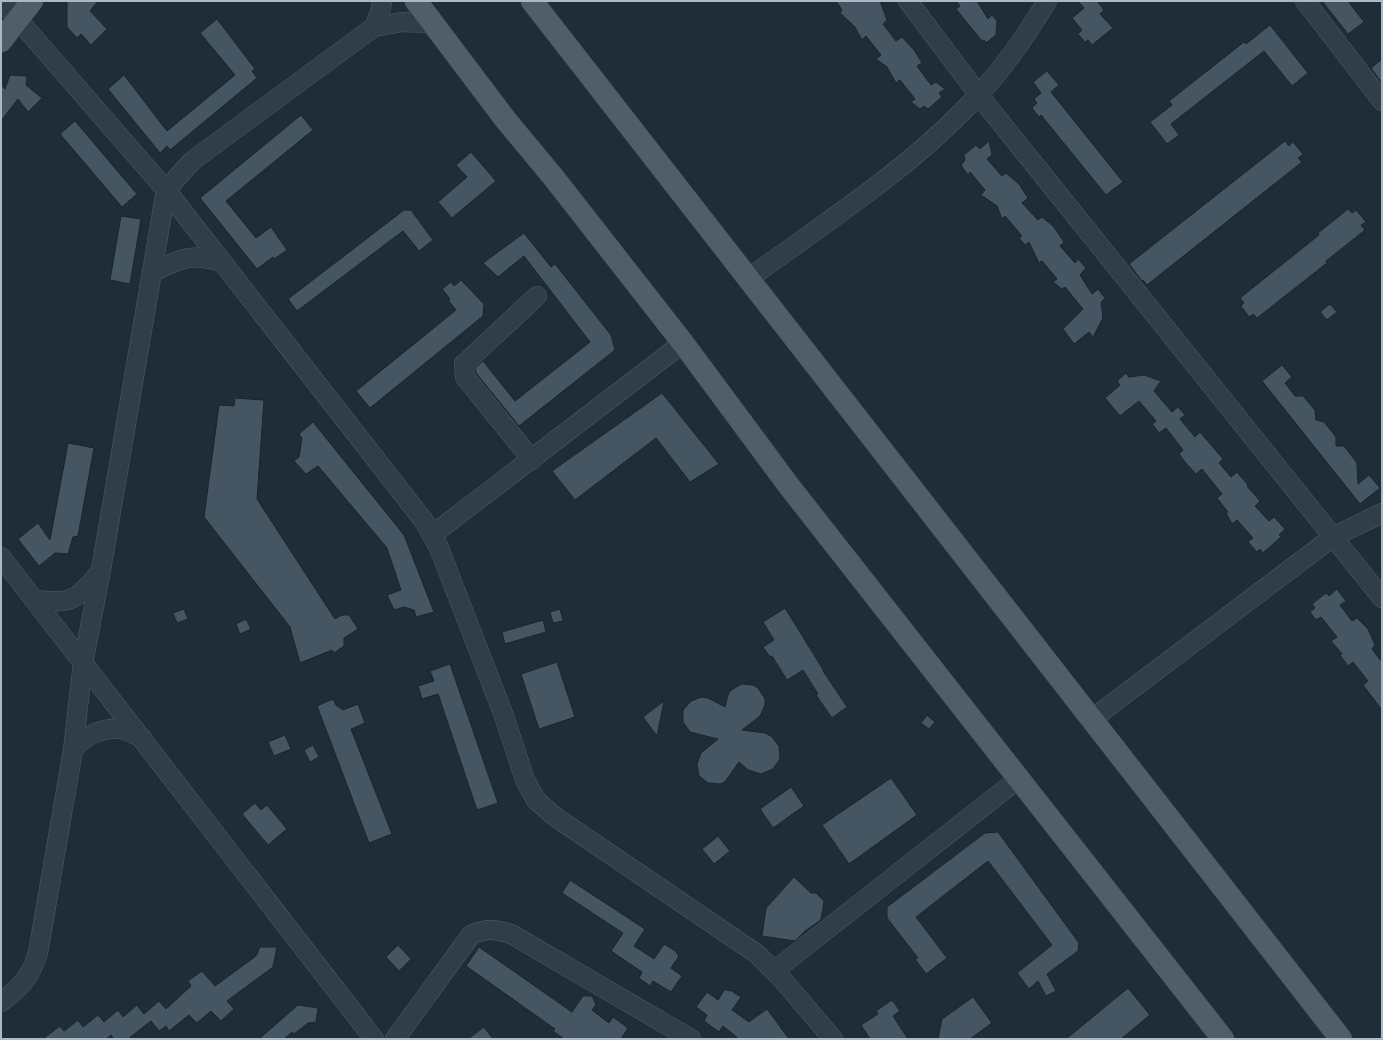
<svg xmlns="http://www.w3.org/2000/svg" width="1383" height="1040" viewBox="0 0 1383 1040" font-family="Jost,sans-serif">
<rect width="100%" height="100%" fill="#1f2d37"/>
<path fill="#455561" stroke="#1a252e" d="M 67,1 L 98,1 L 90,11 L 107,29 L 91,45 L 81,34 L 77,38 L 67,27 Z
M 836,1 L 880,1 L 887,20 L 883,24 L 896,41 L 902,37 L 914,50 L 922,63 L 917,66 L 931,85 L 936,82 L 945,89 L 939,93 L 942,97 L 928,109 L 924,106 L 920,109 L 911,102 L 915,99 L 900,80 L 896,83 L 887,67 L 876,59 L 881,55 L 866,36 L 862,40 L 855,27 L 840,13 L 842,10 Z
M 956,1 L 977,1 L 988,19 L 992,15 L 997,21 L 996,35 L 986,43 L 984,40 L 982,41 L 956,9 L 960,6 Z
M 1078,1 L 1097,1 L 1104,10 L 1100,14 L 1113,28 L 1092,45 L 1088,40 L 1085,42 L 1078,34 L 1082,30 L 1072,18 L 1084,8 Z
M 1322,1 L 1348,1 L 1364,22 L 1348,34 Z
M 217,19 L 255,69 L 252,71 L 257,78 L 170,150 L 167,146 L 160,153 L 108,89 L 124,75 L 167,131 L 235,75 L 200,33 Z
M 1270,25 L 1308,73 L 1292,86 L 1264,51 L 1171,124 L 1179,135 L 1167,144 L 1150,122 L 1172,105 L 1169,101 L 1244,42 L 1246,44 Z
M 1382,59 L 1382,83 L 1371,68 Z
M 1047,71 L 1059,85 L 1051,92 L 1123,182 L 1106,195 L 1041,115 L 1039,117 L 1032,108 L 1037,103 L 1034,99 L 1041,93 L 1033,82 Z
M 10,75 L 27,76 L 26,85 L 42,98 L 28,112 L 18,99 L 1,121 L 1,85 L 5,89 Z
M 301,115 L 313,130 L 226,201 L 256,238 L 271,227 L 287,250 L 274,259 L 273,257 L 257,269 L 200,198 Z
M 75,121 L 137,194 L 122,207 L 60,134 Z
M 989,141 L 992,155 L 987,159 L 1002,176 L 1006,173 L 1019,184 L 1028,198 L 1022,203 L 1038,220 L 1042,217 L 1053,226 L 1064,242 L 1060,246 L 1075,263 L 1078,259 L 1086,268 L 1080,275 L 1092,294 L 1098,289 L 1105,298 L 1101,302 L 1103,318 L 1093,337 L 1089,332 L 1074,344 L 1063,329 L 1083,309 L 1065,287 L 1062,289 L 1053,282 L 1057,279 L 1042,261 L 1039,263 L 1029,242 L 1025,245 L 1019,238 L 1022,236 L 1005,216 L 1002,219 L 997,206 L 981,195 L 985,190 L 970,172 L 968,175 L 961,165 L 965,160 L 964,155 L 976,145 L 980,149 Z
M 1285,141 L 1289,146 L 1293,142 L 1303,154 L 1298,158 L 1302,162 L 1147,285 L 1143,280 L 1142,281 L 1129,264 Z
M 471,152 L 496,181 L 452,218 L 438,202 L 467,177 L 456,165 Z
M 1348,209 L 1352,213 L 1356,210 L 1366,222 L 1361,225 L 1365,230 L 1326,261 L 1327,263 L 1257,318 L 1253,314 L 1249,317 L 1241,306 L 1244,303 L 1240,298 L 1319,235 L 1318,233 Z
M 404,210 L 411,210 L 433,240 L 419,251 L 403,231 L 297,311 L 288,299 Z
M 121,216 L 141,219 L 130,284 L 110,280 Z
M 524,233 L 551,267 L 555,264 L 611,335 L 615,350 L 519,426 L 476,373 L 475,368 L 483,361 L 515,401 L 590,342 L 524,256 L 498,277 L 483,263 Z
M 461,280 L 484,304 L 483,316 L 370,408 L 356,391 L 456,310 L 448,300 L 450,299 L 442,289 L 451,282 L 454,286 Z
M 1330,304 L 1337,312 L 1327,320 L 1320,312 Z
M 1282,365 L 1292,377 L 1285,383 L 1295,396 L 1303,396 L 1315,410 L 1316,420 L 1324,422 L 1336,437 L 1336,446 L 1344,446 L 1357,463 L 1358,484 L 1369,475 L 1380,488 L 1360,504 L 1262,381 Z
M 1126,373 L 1129,377 L 1144,375 L 1161,381 L 1154,391 L 1172,412 L 1178,407 L 1185,415 L 1180,419 L 1195,437 L 1200,432 L 1223,459 L 1219,463 L 1231,477 L 1237,472 L 1248,485 L 1247,486 L 1260,501 L 1255,506 L 1269,521 L 1274,517 L 1285,529 L 1279,535 L 1281,537 L 1263,553 L 1260,549 L 1257,552 L 1248,542 L 1253,538 L 1237,520 L 1232,524 L 1226,513 L 1228,512 L 1217,498 L 1222,494 L 1202,469 L 1196,474 L 1185,462 L 1179,454 L 1183,450 L 1166,428 L 1159,433 L 1152,424 L 1156,421 L 1139,401 L 1120,416 L 1105,398 L 1120,385 L 1117,381 Z
M 662,393 L 719,464 L 690,482 L 656,438 L 575,500 L 552,471 Z
M 235,398 L 264,400 L 257,499 L 335,619 L 342,615 L 349,615 L 358,629 L 344,638 L 344,646 L 334,653 L 332,650 L 300,663 L 290,627 L 204,517 L 219,405 L 234,406 Z
M 313,422 L 404,535 L 434,612 L 416,617 L 414,610 L 404,607 L 394,610 L 387,595 L 401,590 L 387,548 L 318,466 L 306,474 L 294,461 L 299,457 L 302,438 L 299,434 Z
M 68,443 L 94,448 L 78,536 L 73,537 L 68,554 L 55,553 L 39,566 L 18,539 L 38,523 L 50,540 Z
M 1337,589 L 1346,601 L 1340,605 L 1352,621 L 1357,618 L 1368,629 L 1375,645 L 1372,649 L 1382,662 L 1382,710 L 1363,685 L 1368,681 L 1353,662 L 1348,666 L 1340,655 L 1342,654 L 1331,641 L 1337,637 L 1321,617 L 1316,620 L 1310,612 L 1315,608 L 1312,604 L 1326,593 L 1329,596 Z
M 785,608 L 824,671 L 823,671 L 847,707 L 832,718 L 816,695 L 818,694 L 803,670 L 787,680 L 772,656 L 770,657 L 763,647 L 774,640 L 763,622 Z
M 184,609 L 188,619 L 177,623 L 173,613 Z
M 560,609 L 563,621 L 553,623 L 550,612 Z
M 246,619 L 251,629 L 240,634 L 236,624 Z
M 543,620 L 546,632 L 505,644 L 502,632 Z
M 557,662 L 575,717 L 539,729 L 521,674 Z
M 450,664 L 498,803 L 477,810 L 438,694 L 422,699 L 418,686 L 434,681 L 430,671 Z
M 742,684 L 753,685 L 758,688 L 765,699 L 765,705 L 760,716 L 742,730 L 765,733 L 771,736 L 779,746 L 780,759 L 773,769 L 761,774 L 748,770 L 739,762 L 725,782 L 720,784 L 708,783 L 699,776 L 697,764 L 701,753 L 718,739 L 690,732 L 683,722 L 683,710 L 691,701 L 702,697 L 708,698 L 725,707 L 728,695 L 731,690 Z
M 333,699 L 336,705 L 343,710 L 358,704 L 365,723 L 351,729 L 392,834 L 369,843 L 317,706 Z
M 664,701 L 657,736 L 643,717 Z
M 927,715 L 935,722 L 929,729 L 921,723 Z
M 285,735 L 291,749 L 274,756 L 268,742 Z
M 313,745 L 319,757 L 310,762 L 304,750 Z
M 891,778 L 917,815 L 849,864 L 822,825 Z
M 791,787 L 804,806 L 773,828 L 760,809 Z
M 255,803 L 261,810 L 267,805 L 287,829 L 268,845 L 242,814 Z
M 998,832 L 1079,943 L 1078,951 L 1047,974 L 1056,991 L 1046,996 L 1038,981 L 1029,989 L 1017,973 L 1052,945 L 988,861 L 916,917 L 947,958 L 926,974 L 915,959 L 918,958 L 887,918 L 887,907 L 985,833 Z
M 718,836 L 730,851 L 714,864 L 702,849 Z
M 794,877 L 811,893 L 816,893 L 824,901 L 821,920 L 805,931 L 795,941 L 762,936 L 766,908 Z
M 570,880 L 645,929 L 634,946 L 654,959 L 664,944 L 677,952 L 676,953 L 679,956 L 671,968 L 682,976 L 671,992 L 653,981 L 650,986 L 639,978 L 642,972 L 611,951 L 623,933 L 562,893 Z
M 398,945 L 411,959 L 399,971 L 386,957 Z
M 260,947 L 277,947 L 273,967 L 227,1001 L 234,1009 L 221,1021 L 211,1011 L 197,1023 L 189,1015 L 169,1031 L 166,1026 L 159,1031 L 151,1021 L 128,1039 L 114,1039 L 111,1035 L 106,1039 L 43,1039 L 60,1026 L 64,1031 L 78,1020 L 83,1027 L 98,1015 L 104,1022 L 118,1010 L 123,1017 L 137,1005 L 144,1014 L 159,1001 L 166,1009 L 191,986 L 188,981 L 202,971 L 215,986 L 256,956 Z
M 479,947 L 572,1012 L 583,996 L 592,996 L 596,1005 L 592,1010 L 609,1023 L 613,1017 L 628,1028 L 621,1039 L 564,1039 L 553,1031 L 555,1029 L 466,966 Z
M 1128,988 L 1150,1015 L 1121,1039 L 1066,1039 Z
M 725,989 L 729,991 L 730,990 L 741,997 L 732,1010 L 749,1022 L 767,1009 L 789,1039 L 739,1039 L 723,1026 L 719,1032 L 704,1021 L 707,1015 L 696,1007 L 707,992 L 718,1000 Z
M 973,997 L 992,1023 L 970,1039 L 938,1039 L 942,1019 Z
M 892,1000 L 900,1011 L 893,1016 L 908,1039 L 870,1039 L 861,1025 L 878,1014 L 876,1011 Z
M 298,1005 L 318,1008 L 316,1022 L 308,1023 L 294,1034 L 292,1032 L 284,1039 L 259,1039 Z
M 484,1027 L 493,1039 L 468,1039 Z"/>
<g fill="none" stroke-linecap="round" stroke-linejoin="round">
<defs>
<path id="minor" d="M 908,1 L 978,94 L 1382,598
M 1305,1 L 1382,101
M 8,8 L 166,190 L 424,521 L 439,548 L 504,716 L 525,780 L 536,800 L 554,816 L 757,954 L 782,979 L 833,1039
M 374,27 L 380,13 L 382,1
M 153,272 C 183,258 189,253 222,262
M 748,279 C 823,224 902,174 967,107 C 998,76 1025,38 1047,1
M 532,460 L 465,377 L 464,364 L 537,296
M 432,535 L 683,343
M 1,557 L 374,1039
M 36,600 C 72,604 77,600 100,572
M 1092,719 L 1333,537 L 1382,513
M 73,750 C 84,736 102,727 121,729 C 127,730 135,735 142,738
M 774,971 L 1018,779
M 1,1002 C 21,987 30,978 38,953 L 73,750 L 83,663 L 101,570 L 166,190 L 192,161 L 374,27 L 402,22 L 432,23
M 395,1039 L 471,935 C 486,928 495,929 511,934 L 691,1039"/>
<path id="major" d="M 416,1 L 505,119 L 554,178 L 683,343 L 789,486 L 1223,1039
M 532,1 L 1341,1039
M 1,41 L 32,1"/>
</defs>
<use href="#minor" stroke="#505c65" stroke-width="20"/>
<use href="#major" stroke="#3f4a54" stroke-width="23"/>
<use href="#minor" stroke="#323e47" stroke-width="19"/>
<use href="#major" stroke="#505e68" stroke-width="22"/>
</g>
<rect width="1383" height="1040" fill="none" stroke="#acb9c4" stroke-width="4"/>
</svg>
